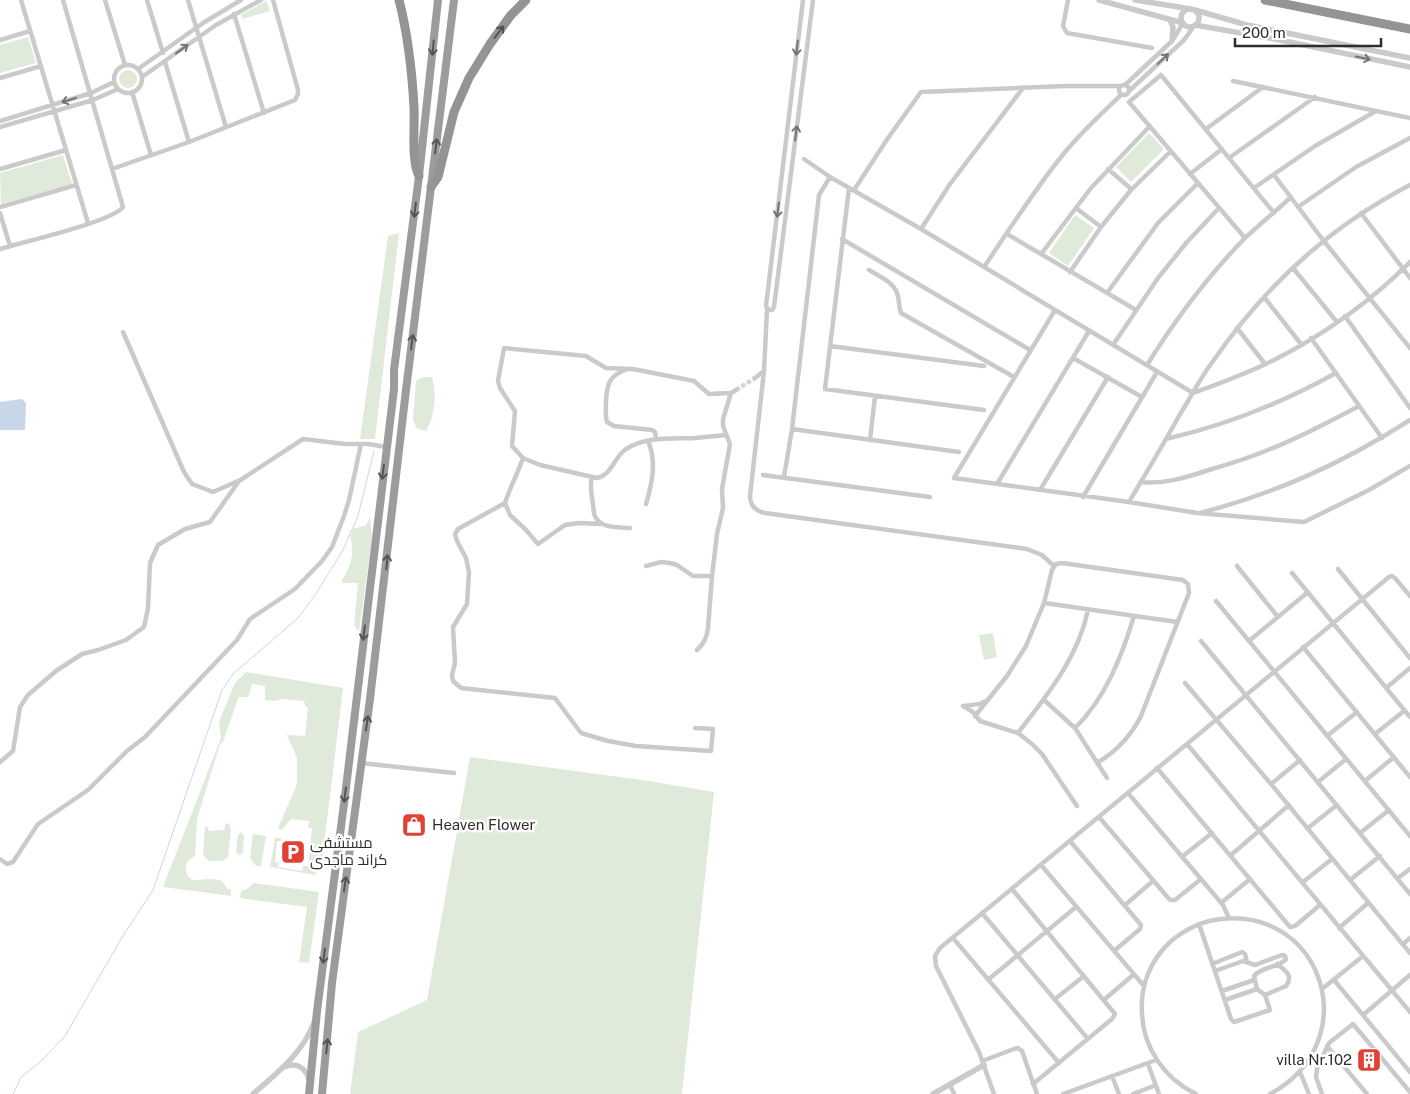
<svg xmlns="http://www.w3.org/2000/svg" width="1410" height="1094" viewBox="0 0 1410 1094" font-family="'Public Sans',Cairo,sans-serif">
<rect width="100%" height="100%" fill="#fff"/>
<path fill="#e0eada" d="M 266,1 L 270,11 L 242,19 L 241,15 Z
M 28,37 L 36,63 L 0,73 L 0,45 Z
M119 79a9 9 0 1 1 18 0a9 9 0 1 1-18 0Z
M 1149,133 L 1164,149 L 1131,182 L 1116,167 Z
M 63,155 L 72,184 L 1,204 L 0,173 Z
M 1075,215 L 1094,228 L 1068,266 L 1049,253 Z
M 399,233 L 375,439 L 360,439 L 388,236 Z
M 423,377 L 432,377 C 437,395 435,415 426,431 L 417,429 L 413,420 L 416,381 Z
M 370,517 L 372,538 L 359,632 L 354,625 L 358,583 L 342,583 L 342,580 C 348,571 353,560 352,549 C 352,539 349,539 353,529 L 366,525 Z
M 993,633 L 997,657 L 984,660 L 979,635 Z
M 246,672 L 343,688 L 321,870 L 317,870 L 315,875 L 270,867 L 275,838 L 281,838 L 281,841 L 277,841 L 275,862 L 279,863 L 278,867 L 302,871 L 303,866 L 308,866 L 312,828 L 308,827 L 309,821 L 291,819 L 282,830 L 278,828 L 297,784 L 297,758 L 287,735 L 305,736 L 308,708 L 305,706 L 304,701 L 284,699 L 275,701 L 265,700 L 265,686 L 252,684 L 248,697 L 239,697 L 237,701 L 223,742 L 220,744 L 197,819 L 195,856 C 190,859 185,862 186,869 C 188,885 200,879 209,879 C 213,879 218,880 221,880 L 227,888 L 231,890 L 231,896 L 163,887 L 221,738 L 219,721 L 222,714 L 235,683 Z
M 470,757 L 649,781 L 714,792 L 682,1094 L 350,1094 L 358,1032 L 427,1000 Z
M 226,823 L 229,824 L 231,829 L 228,857 L 223,861 L 209,861 L 203,855 L 205,827 L 208,827 L 209,831 L 224,830 Z
M 241,832 L 244,835 L 243,853 L 239,855 L 236,852 L 238,835 Z
M 253,834 L 266,836 L 261,866 L 256,866 L 250,858 Z
M 254,883 L 319,892 L 309,963 L 299,962 L 307,907 L 240,898 L 241,891 L 247,889 Z"/>
<path fill="#c7d6e9" d="M 22,399 L 26,403 L 25,430 L 0,430 L 0,402 Z"/>
<g fill="none" stroke-linecap="round" stroke-linejoin="round">
<path stroke="#c7d6e9" stroke-width="1" d="M 13,1094 L 21,1077 L 40,1062 L 65,1036 L 121,939 L 153,890 L 222,690 L 233,674 L 298,618 L 315,595 L 343,550 L 358,516 L 374,451"/>
<path stroke="#d5d5d5" stroke-width="4.5" stroke-dasharray="4.5 2" stroke-linecap="butt" d="M 736,390 L 755,378"/>
<path stroke="#cacaca" stroke-width="4.5" d="M 21,0 L 88,223
M 105,0 L 125,65
M 147,0 L 163,53
M 188,0 L 226,127
M 803,0 L 766,306 L 769,310 L 772,310 L 774,307 L 813,0
M 1068,0 L 1063,26 L 1067,33 L 1152,48
M 234,14 L 264,113
M 0,40 L 30,31
M 165,62 L 189,142
M114 79a14 14 0 1 1 28 0a14 14 0 1 1-28 0Z
M 138,69 L 203,23 L 241,0
M 142,77 L 216,25 L 261,0
M 0,78 L 41,66
M 1233,81 L 1410,118
M 1125,85 L 1172,41 L 1183,23
M1119 90a5 5 0 1 1 10 0a5 5 0 1 1-10 0Z
M 1129,91 L 1184,40 L 1194,26
M 132,92 L 151,155
M 0,121 L 91,93 L 114,82
M 0,127 L 93,100 L 118,89
M 1206,129 L 1263,87
M 1229,158 L 1315,97
M 804,159 L 830,177 L 921,229 L 1193,393 C 1221,383 1248,373 1274,360 C 1323,335 1371,301 1410,262
M 0,169 L 66,150
M 112,169 L 189,142 L 295,100 L 298,94 L 298,90 L 273,0
M 1108,169 L 1129,187 L 1131,190
M 1190,174 L 1222,149
M 1274,175 L 1323,240 L 1410,348
M 849,188 L 825,389 L 984,410
M 1254,188 L 1315,146 L 1376,111
M 854,190 L 888,138 L 921,92 L 1066,86 L 1121,86
M 0,207 L 76,185
M 1298,207 L 1356,167 L 1410,138
M 1076,208 L 1101,227
M 0,213 L 10,246
M 1361,213 L 1410,278
M 921,229 L 950,184 L 1023,88
M 1007,234 L 1136,310
M 1245,238 L 1129,102 L 1161,75 L 1274,213
M 842,239 L 1030,350
M 0,249 C 22,242 112,222 123,207 L 63,0
M 1041,254 L 1091,188 L 1150,126
M 984,267 C 1009,230 1033,192 1061,157 C 1079,134 1101,114 1122,94
M 1293,268 L 1337,322
M 869,270 C 879,276 893,282 897,293 C 900,300 898,306 901,313 L 1014,377
M 1070,272 L 1101,227 L 1131,190 L 1171,151
M 1107,293 L 1158,223 L 1198,183
M 1264,297 L 1301,344
M 767,310 L 764,371 L 750,496 C 750,506 756,511 765,513 L 1027,549 L 1042,555 L 1054,566
M 1055,310 L 954,478 L 1129,502 L 1197,513 L 1304,522 L 1369,490 L 1410,466
M 1345,316 L 1410,408
M 1237,328 L 1265,364
M 123,332 L 184,472 L 192,484 L 213,492 L 238,481
M 1311,338 L 1382,438
M 1113,345 L 1158,278 L 1187,242 L 1219,208
M 830,346 L 984,366
M 1073,358 L 1142,397
M 1147,365 C 1175,320 1208,276 1245,238 C 1260,224 1276,211 1291,197
M 627,369 C 609,376 607,383 606,401 C 606,408 605,415 607,422 L 614,426 L 652,430 L 655,432 L 656,438
M 755,378 L 764,371
M 792,429 L 959,452
M 726,435 C 715,436 705,437 695,438 C 671,439 647,436 626,449 C 614,457 612,475 597,478 L 540,465 L 523,458 L 512,446 L 515,411 L 500,388 L 498,381 L 504,348 L 586,356 L 606,368 L 633,369 L 694,381 L 709,394 L 731,393 L 736,390
M 1166,439 C 1227,425 1282,403 1336,373
M 870,440 L 875,396
M 763,475 L 930,497
M 592,477 C 589,488 592,494 593,505 C 594,508 593,513 595,516 C 600,529 619,527 630,528
M 784,477 L 792,429 L 819,195 L 830,177
M 1141,482 C 1165,485 1190,476 1212,469 C 1233,463 1254,456 1273,448 C 1303,436 1331,421 1359,406
M 997,484 L 1089,331
M 1040,490 L 1108,377
M 1083,497 L 1157,372
M 1129,502 C 1146,473 1163,445 1179,416 C 1190,399 1199,380 1211,364 C 1262,289 1329,227 1410,185
M 505,503 C 510,487 518,473 523,458
M 646,504 C 652,484 657,461 648,441
M 1200,513 C 1277,493 1343,463 1410,420
M 601,524 L 579,523 L 565,525 L 538,544 L 526,530 L 510,515 L 505,503 L 458,529 L 455,534 L 457,541 L 466,558 L 469,572 L 467,604 L 453,627 L 455,663 L 452,675 L 453,681 L 461,688 L 555,698 L 581,733 L 608,741 L 636,746 L 711,751 L 713,729 L 695,728
M 646,566 L 661,562 L 670,563 L 677,565 L 693,576 L 712,576
M 1237,566 L 1278,617
M 1338,569 L 1410,658
M 1292,573 L 1410,717
M 1216,601 L 1410,836
M 1044,603 L 1177,622
M 1201,641 L 1410,894
M 1249,641 L 1308,592
M 1303,647 L 1410,777
M 697,650 C 704,644 707,637 708,628 L 712,576 L 717,534 L 723,508 L 722,489 L 730,444 L 723,426 L 723,419 L 731,393
M 1185,683 L 1271,784 L 1410,953
M 1386,688 L 1410,668
M 1044,700 L 1075,728 L 1107,778
M 963,706 L 973,712 L 980,721 L 1018,733 L 1032,744 L 1042,754 L 1077,806
M 964,706 L 979,704 L 988,700
M 975,716 L 1007,676 L 1026,646 L 1044,603 L 1052,570 L 1056,564 L 1062,563 L 1183,580 L 1188,584 L 1189,593 L 1141,716 C 1131,736 1117,751 1097,763
M 1075,728 C 1105,699 1122,656 1134,616
M 1018,733 C 1047,695 1078,658 1088,610
M 1375,734 L 1404,711
M 1327,736 L 1357,712
M 1187,744 L 1410,1012
M 0,762 L 13,751 L 20,707 L 28,695 L 56,671 L 82,654 L 98,650 L 126,640 L 144,627 L 148,608 L 150,563 L 158,545 L 185,529 L 210,522 L 239,481 L 303,439 L 345,444 L 368,444 L 386,447
M 361,763 L 454,773
M 1157,768 L 1290,927 L 1295,926 L 1320,905
M 1365,781 L 1394,757
M 1318,782 L 1346,759
M 1271,784 L 1300,760
M 1128,793 L 1223,905 L 1229,918
M 1099,817 L 1170,900 L 1175,900 L 1201,879
M 1308,828 L 1337,805
M 1360,833 L 1389,810
M 1070,841 L 1141,925 L 1140,929 L 1114,951
M 1231,855 L 1289,805
M 1183,856 L 1212,833
M 0,859 L 7,864 L 13,862 L 38,824 L 88,790 L 127,751 L 145,737 L 237,640 L 250,619 L 295,589 L 322,561 L 332,547 L 344,516 L 349,500 L 361,444
M 1041,865 L 1144,986
M 1398,878 L 1410,869
M 1350,880 L 1380,856
M 1303,882 L 1332,859
M 1012,889 L 1115,1014 L 1112,1019 L 1033,1084
M 1221,903 L 1250,879
M 1125,905 L 1153,881
M 982,913 L 1088,1039
M 1199,924 L 1231,1019 L 1234,1022 L 1270,1010 L 1265,995 L 1257,989 L 1254,976 C 1262,966 1279,968 1286,959 L 1285,956 L 1282,955 L 1255,965 L 1243,961 L 1215,971
M 1339,928 L 1368,903
M 953,938 L 1059,1063
M 1403,944 L 1410,938
M 1212,964 L 1242,952 L 1245,954 L 1247,962
M 989,979 L 1076,907
M 1334,980 L 1410,1072
M 1322,989 L 1363,956
M 1222,991 L 1254,980
M 1265,995 L 1286,986 C 1294,976 1285,970 1277,964
M 1055,999 L 1084,976
M 1105,999 L 1133,975
M 1225,1000 L 1257,989
M 1363,1015 L 1410,975
M 1327,1046 L 1367,1094
M 982,1061 L 1014,1049 L 1018,1048 L 1022,1051 L 1037,1094
M 1148,1064 L 1159,1094
M 1300,1072 L 1309,1094
M 1112,1076 L 1119,1094
M 950,1085 L 954,1094
M 994,1094 L 979,1052 L 936,966 L 935,956 L 940,948 L 1389,577 L 1392,576 L 1395,578 L 1410,596
M 1063,1094 L 1156,1060
M 1133,1094 L 1156,1085
M 1196,1094 C 1165,1079 1143,1048 1142,1013 C 1140,986 1150,961 1170,942 C 1184,930 1202,921 1221,919 C 1325,908 1365,1043 1270,1094
M 1322,1094 L 1316,1077 L 1317,1069 L 1329,1043 L 1353,1024 L 1410,1092"/>
<path stroke="#cacaca" stroke-width="5.5" d="M 1099,0 L 1183,23
M 1135,0 L 1191,9
M1181 18a9 9 0 1 1 18 0a9 9 0 1 1-18 0Z
M 1195,10 L 1247,25 L 1410,58
M 1170,20 L 1173,27 L 1172,41
M 1195,25 L 1275,39 L 1410,67
M 284,1067 C 296,1062 305,1067 309,1079
M 253,1094 C 276,1074 304,1052 314,1022
M 933,1094 L 984,1065"/>
<path stroke="#9c9c9c" stroke-width="8" d="M 309,1094 L 317,1011 L 345,796 L 394,389 L 394,370 L 419,176 L 438,0
M 322,1094 L 332,983 L 370,699 L 406,390 L 454,0"/>
<path stroke="#949494" stroke-width="9" d="M 399,0 C 408,35 412,71 414,107 C 415,126 411,161 419,176
M 1265,0 L 1410,29
M 431,187 L 438,177 L 454,112 L 469,78 L 490,44 L 511,15 L 526,0"/>
</g>
<defs><path id="oneway-shaft" d="M-6 0H5M1.5-3L5.5 0L1.5 3" fill="none" stroke-width="1.6" stroke-linecap="round" stroke-linejoin="round" transform="scale(1.25)"/></defs>
<use stroke="#515151" href="#oneway-shaft" transform="translate(499 32) rotate(-53)"/>
<g stroke="#545454">
<use href="#oneway-shaft" transform="translate(433 48) rotate(96)"/>
<use href="#oneway-shaft" transform="translate(436 146) rotate(-83)"/>
<use href="#oneway-shaft" transform="translate(415 210) rotate(97)"/>
<use href="#oneway-shaft" transform="translate(412 342) rotate(-83)"/>
<use href="#oneway-shaft" transform="translate(383 472) rotate(97)"/>
<use href="#oneway-shaft" transform="translate(387 562) rotate(-84)"/>
<use href="#oneway-shaft" transform="translate(364 633) rotate(97)"/>
<use href="#oneway-shaft" transform="translate(367 723) rotate(-82)"/>
<use href="#oneway-shaft" transform="translate(345 795) rotate(97)"/>
<use href="#oneway-shaft" transform="translate(345 884) rotate(-82)"/>
<use href="#oneway-shaft" transform="translate(324 956) rotate(97)"/>
<use href="#oneway-shaft" transform="translate(327 1046) rotate(-84)"/>
</g>
<g stroke="#747474">
<use href="#oneway-shaft" transform="translate(797 48) rotate(97)"/>
<use href="#oneway-shaft" transform="translate(182 49) rotate(-36)"/>
<use href="#oneway-shaft" transform="translate(1363 58) rotate(12)"/>
<use href="#oneway-shaft" transform="translate(1163 59) rotate(-43)"/>
<use href="#oneway-shaft" transform="translate(69 100) rotate(162)"/>
<use href="#oneway-shaft" transform="translate(796 133) rotate(-83)"/>
<use href="#oneway-shaft" transform="translate(778 210) rotate(97)"/>
</g>
<defs>
<symbol id="shop-square" viewBox="-11 -11 22 22"><rect x="-9" y="-9" width="18" height="18" rx="4" fill="#df4234" stroke="#fff"/><path d="M-5-2.5h2.3a2.7 3.5 0 0 1 5.4 0H5L5.5 6h-11ZM-1.5-2.5h3a1.5 2.3 0 0 0-3 0Z" fill="#fff"/></symbol>
<symbol id="parking-square" viewBox="-11 -11 22 22"><rect x="-9" y="-9" width="18" height="18" rx="4" fill="#df4234" stroke="#fff"/><path d="M-3.5-5.5H1a3.5 3.5 0 0 1 0 7H-1V5.5H-3.5ZM-1-3.4V-.6H.8a1.4 1.4 0 0 0 0-2.8Z" fill="#fff"/></symbol>
<symbol id="building-square" viewBox="-11 -11 22 22"><rect x="-9" y="-9" width="18" height="18" rx="4" fill="#df4234" stroke="#fff"/><path d="M-4-6H4V6H1V3H-1V6H-4ZM-2.5-4.3h1.7v1.8h-1.7ZM.8-4.3h1.7v1.8H.8ZM-2.5-1h1.7V.8h-1.7ZM.8-1h1.7V.8H.8Z" fill="#fff"/></symbol>
</defs>
<g fill-rule="evenodd">
<use href="#shop-square" x="400" y="811" width="28" height="28"/>
<use href="#parking-square" x="279" y="838" width="28" height="28"/>
<use href="#building-square" x="1355" y="1046" width="28" height="28"/>
</g>
<g text-anchor="middle" stroke-width="5" stroke-linejoin="round" paint-order="stroke">
<g font-size="15" fill="#2d2d2d" stroke="#fff" text-anchor="start">
<text x="432" y="830">Heaven Flower</text>
<text x="310" y="848">مستشفی<tspan x="310" dy="17">کراند ماجدی</tspan></text>
<text x="1352" y="1065" text-anchor="end">villa Nr.102</text>
</g>
</g>
<path d="M1235 38v8h146v-8" fill="none" stroke="#2d2d2d" stroke-width="2.5"/>
<text x="1242" y="38" font-size="15" fill="#2d2d2d" stroke="#ffffff" stroke-width="4" paint-order="stroke">200 m</text>
</svg>
